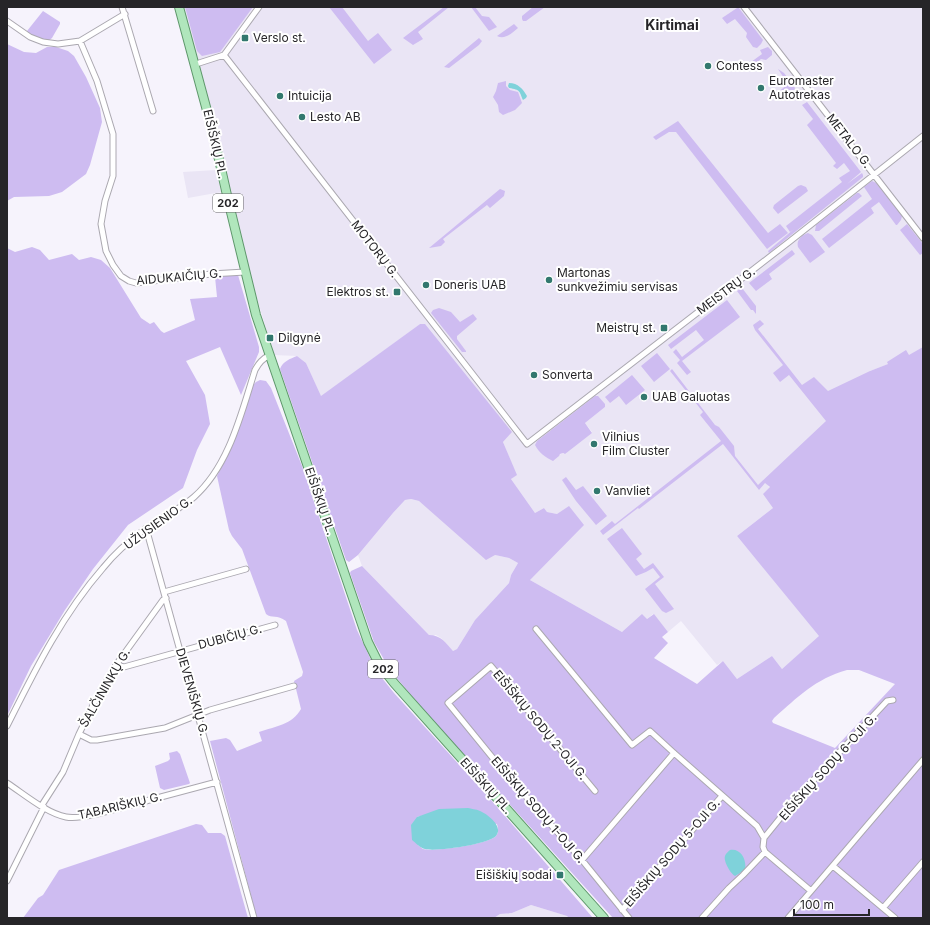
<svg xmlns="http://www.w3.org/2000/svg" width="930" height="925" viewBox="0 0 930 925" font-family="Inter,sans-serif">
<rect width="100%" height="100%" fill="#f6f3fc"/>
<path fill="#eae5f5" fill-rule="evenodd" d="M 183,7 L 923,7 L 923,351 L 870,371 L 828,422 L 766,483 L 770,488 L 773,508 L 737,536 L 820,636 L 782,669 L 772,656 L 737,679 L 723,661 L 717,665 L 681,621 L 668,632 L 653,614 L 647,619 L 622,632 L 530,580 L 557,514 L 547,512 L 544,508 L 535,513 L 511,479 L 516,474 L 503,442 L 511,433 L 420,324 L 321,397 L 306,363 L 297,356 L 274,355 L 255,292 L 233,207 L 219,140 ZM 595,396 L 597,396 L 605,407 L 585,423 L 592,432 L 564,454 L 563,453 L 559,455 L 537,441 Z
M 216,170 L 221,192 L 188,198 L 183,172 Z
M 411,499 L 419,501 L 495,555 L 509,558 L 518,563 L 511,575 L 509,583 L 475,620 L 457,649 L 453,651 L 441,638 L 436,635 L 429,635 L 362,566 L 358,555 L 393,513 L 405,500 Z
M 531,905 L 567,916 L 569,918 L 494,918 L 500,914 L 512,913 Z"/>
<path fill="#cebcf1" fill-rule="evenodd" d="M 185,7 L 253,7 L 223,48 L 220,52 L 202,56 L 197,51 Z
M 329,7 L 342,7 L 368,41 L 378,33 L 392,50 L 374,64 Z
M 444,7 L 449,7 L 418,32 L 423,39 L 413,45 L 403,38 Z
M 471,7 L 475,7 L 482,16 L 489,17 L 497,27 L 489,31 Z
M 533,7 L 545,7 L 526,21 L 523,21 L 522,19 L 522,16 Z
M 737,8 L 739,8 L 763,40 L 761,44 L 757,48 L 753,47 L 746,37 L 747,33 L 735,19 L 727,24 L 722,18 Z
M 43,11 L 60,22 L 60,24 L 52,38 L 48,41 L 29,34 L 27,31 Z
M 514,24 L 518,28 C 512,33 505,40 497,36 Z
M 479,38 L 482,41 L 479,45 L 449,68 L 444,67 Z
M 7,44 L 24,52 L 36,53 L 47,47 L 56,47 L 68,51 L 74,56 L 86,77 L 100,108 L 102,122 L 90,165 L 86,174 L 62,192 L 49,196 L 14,197 L 7,201 Z
M 768,47 L 772,51 L 772,55 L 766,60 L 761,59 L 751,67 L 749,68 L 747,65 L 762,54 L 760,50 Z
M 778,69 L 784,73 L 795,88 L 794,91 L 782,99 L 777,93 L 788,84 Z
M 506,81 L 506,86 L 510,90 L 518,92 L 522,103 L 515,110 L 503,115 L 499,112 L 498,105 L 493,97 L 496,91 L 498,83 Z
M 807,102 L 861,172 L 847,184 L 862,173 L 863,175 L 863,177 L 769,253 L 768,251 L 794,229 L 790,232 L 786,226 L 842,182 L 839,178 L 850,171 L 844,163 L 837,169 L 833,166 L 836,163 L 807,125 L 813,119 L 802,105 Z
M 678,121 L 768,233 L 780,224 L 788,233 L 767,249 L 676,132 L 669,132 L 656,140 L 653,137 Z
M 872,181 L 876,183 L 902,216 L 901,220 L 897,225 L 896,225 L 879,202 L 871,208 L 874,213 L 829,248 L 822,239 L 872,199 L 864,187 Z
M 801,185 L 806,187 L 808,191 L 778,214 L 773,208 L 774,205 L 798,186 Z
M 500,189 L 505,191 L 504,196 L 490,208 L 487,205 L 443,239 L 445,242 L 441,246 L 429,248 Z
M 857,193 L 859,193 L 862,196 L 819,231 L 815,231 L 816,225 Z
M 907,224 L 923,244 L 923,253 L 920,255 L 900,230 Z
M 808,233 L 812,235 L 825,252 L 810,263 L 798,247 C 796,240 802,235 808,233 Z
M 32,247 L 40,250 L 49,260 L 72,254 L 79,260 L 91,257 L 101,260 L 110,268 L 141,318 L 150,324 L 154,322 L 161,331 L 164,333 L 195,320 L 190,299 L 217,297 L 215,277 L 238,275 L 259,347 L 259,352 L 241,395 L 220,347 L 186,361 L 205,395 L 210,424 L 197,450 L 183,488 L 128,525 L 93,569 L 65,610 L 31,666 L 7,716 L 7,248 L 15,252 Z
M 792,250 L 795,254 L 769,274 L 772,279 L 756,291 L 749,283 Z
M 742,288 L 756,306 L 756,314 L 753,310 L 751,310 L 737,291 Z
M 727,300 L 740,317 L 682,361 L 691,372 L 687,375 L 677,363 L 680,360 L 673,352 L 676,349 L 682,357 L 704,340 L 696,330 L 671,349 L 668,345 Z
M 439,308 L 451,312 L 460,322 L 473,314 L 477,319 L 457,336 L 457,339 L 466,351 L 466,352 L 462,352 L 431,313 L 433,310 Z
M 760,320 L 764,324 L 758,329 L 802,385 L 814,377 L 828,391 L 870,371 L 888,364 L 887,362 L 906,350 L 909,355 L 923,347 L 923,918 L 613,918 L 422,708 L 390,670 L 374,642 L 350,573 L 351,571 L 362,566 L 429,635 C 441,635 446,643 453,651 L 457,649 L 475,620 L 509,583 L 511,575 L 518,563 L 509,558 L 495,555 L 486,560 L 419,501 L 411,499 L 405,500 L 393,513 L 358,555 L 349,562 L 346,560 L 280,369 C 283,361 290,359 297,356 L 306,363 L 321,396 L 420,324 L 425,324 L 512,432 L 503,442 L 517,475 L 511,479 L 535,513 L 544,508 L 547,512 L 557,514 L 569,506 L 584,525 L 530,580 L 622,632 L 642,614 L 647,619 L 654,614 L 668,632 L 662,637 L 668,643 L 654,658 L 697,684 L 723,661 L 737,679 L 772,656 L 782,669 L 819,636 L 737,536 L 773,508 L 763,494 L 770,487 L 765,483 L 759,490 L 723,444 L 639,509 L 638,508 L 603,535 L 600,531 L 612,521 L 615,524 L 721,441 L 700,415 L 703,412 L 670,371 L 672,369 L 715,425 L 719,427 L 734,446 L 735,456 L 758,485 L 826,421 L 789,375 L 780,382 L 773,373 L 783,365 L 755,330 L 753,325 ZM 847,670 L 859,670 L 895,684 L 835,748 L 773,723 L 772,721 L 774,718 C 798,697 815,679 847,670 Z
M 657,353 L 670,369 L 654,382 L 641,366 Z
M 632,375 L 645,390 L 626,405 L 619,396 L 610,403 L 605,397 Z
M 260,380 L 266,381 L 271,388 L 302,466 L 357,630 L 371,660 L 382,678 L 394,693 L 492,801 L 593,918 L 569,918 L 567,916 L 531,905 L 512,913 L 500,914 L 494,918 L 257,918 L 210,741 L 226,738 L 230,740 L 237,751 L 262,741 L 259,732 C 276,726 292,725 301,709 L 294,681 L 302,676 L 303,672 L 286,621 C 277,614 272,619 266,614 L 242,549 L 232,536 L 229,530 L 217,476 L 229,453 L 253,385 L 256,382 ZM 425,815 L 497,824 C 498,828 499,832 496,836 C 489,844 434,852 423,849 C 421,848 420,846 418,845 L 417,817 Z
M 595,396 L 598,396 L 605,404 L 605,407 L 585,423 L 592,433 L 565,454 L 563,453 L 560,454 L 559,456 L 553,461 C 545,457 539,453 535,445 L 537,441 Z
M 566,477 L 576,490 L 583,486 L 607,516 L 596,525 L 576,501 L 562,480 Z
M 622,528 L 642,554 L 636,559 L 644,569 L 653,563 L 664,577 L 655,584 L 674,609 L 666,613 L 662,611 L 645,589 L 660,577 L 653,568 L 646,572 L 636,576 L 607,539 Z
M 177,751 L 180,754 L 190,783 L 189,784 L 164,790 L 160,788 L 155,766 L 168,761 L 170,759 L 169,753 Z
M 196,824 L 202,825 L 208,833 L 221,833 L 225,836 L 248,918 L 23,918 L 38,898 L 43,895 L 59,870 Z"/>
<path fill="#7fd2da" d="M 509,83 C 518,83 523,89 527,96 L 526,98 L 523,100 C 519,91 521,90 509,88 L 508,86 Z
M 468,808 C 471,809 476,809 480,811 C 487,814 504,826 496,836 C 489,844 436,852 425,849 C 420,848 416,843 412,840 L 411,825 L 417,817 L 439,809 Z
M 730,850 C 741,848 747,860 745,870 L 735,876 C 731,874 723,861 725,856 C 726,853 728,852 730,850 Z"/>
<g fill="none" stroke-linecap="round" stroke-linejoin="round">
<defs>
<path id="minor" d="M 122,7 L 153,111
M 744,7 L 923,238
M 7,21 L 30,37 L 43,42 L 58,44 L 80,41 L 125,14
M 80,41 L 97,81 L 113,134 L 113,176 L 105,201 L 101,224 L 106,251 L 113,265 L 121,276 L 129,281 L 136,283 L 211,274 L 245,272
M 224,55 L 527,444 L 789,242 L 923,136
M 196,64 L 224,55 L 259,7
M 146,528 L 254,918
M 164,592 L 246,569
M 536,629 L 632,745 L 650,731 L 674,753 L 757,826 L 764,838 L 763,847 L 765,852 L 811,891
M 116,665 L 124,667 L 275,625
M 7,726 C 35,670 62,615 103,568 C 115,553 130,540 145,529 C 161,518 179,510 194,497 C 229,466 241,414 255,370 C 259,363 262,359 270,355
M 79,734 L 91,740 L 97,740 L 165,728 L 210,710 L 294,686
M 7,783 C 24,794 46,813 66,817 C 76,819 87,816 97,814 L 217,782
M 595,791 L 491,666 L 448,703 L 501,768 L 582,860 L 629,918
M 42,805 L 63,772 L 79,734 L 94,703 L 116,665 L 163,600 L 166,598
M 764,838 L 794,801 L 887,701 L 893,700
M 582,860 L 674,753
M 833,866 L 895,918
M 7,881 L 44,807
M 883,908 L 923,862
M 622,910 L 722,796
M 702,918 L 729,888 L 743,875 L 765,852
M 788,918 L 923,760"/>
<path id="primary" d="M 179,7 L 213,133 L 229,204 L 256,315 L 368,642 L 379,664 L 394,683 L 604,918"/>
</defs>
<use href="#minor" stroke="#aba8b0" stroke-width="7"/>
<use href="#primary" stroke="#5e976b" stroke-width="10"/>
<use href="#minor" stroke="#fff" stroke-width="5"/>
<use href="#primary" stroke="#b0e6bc" stroke-width="8"/>
</g>
<g fill="#32786e" stroke="#fff" stroke-width="1.5">
<rect x="241" y="34" width="8" height="8" rx="2"/>
<circle cx="708" cy="66" r="4"/>
<circle cx="761" cy="88" r="4"/>
<circle cx="280" cy="96" r="4"/>
<circle cx="302" cy="117" r="4"/>
<circle cx="549" cy="280" r="4"/>
<circle cx="426" cy="285" r="4"/>
<rect x="393" y="288" width="8" height="8" rx="2"/>
<rect x="660" y="324" width="8" height="8" rx="2"/>
<rect x="266" y="334" width="8" height="8" rx="2"/>
<circle cx="534" cy="375" r="4"/>
<circle cx="644" cy="397" r="4"/>
<circle cx="594" cy="444" r="4"/>
<circle cx="597" cy="491" r="4"/>
<rect x="556" y="871" width="8" height="8" rx="2"/>
</g>
<g text-anchor="middle" stroke-width="4" stroke-linejoin="round" paint-order="stroke">
<g fill="#fff" stroke="#676668" stroke-width="1">
<rect x="213" y="194" width="30" height="18" rx="3"/>
<rect x="368" y="660" width="30" height="18" rx="3"/>
</g>
<g font-size="11" font-weight="bold" fill="#262528">
<text x="228" y="207">202</text>
<text x="383" y="673">202</text>
</g>
<g font-size="12" fill="#262528" stroke="#fff" text-anchor="start">
<text x="253" y="42">Verslo st.</text>
<text x="716" y="70">Contess</text>
<text x="769" y="85">Euromaster<tspan x="769" dy="14">Autotrekas</tspan></text>
<text x="288" y="100">Intuicija</text>
<text x="310" y="121">Lesto AB</text>
<text x="557" y="277">Martonas<tspan x="557" dy="14">sunkvežimiu servisas</tspan></text>
<text x="434" y="289">Doneris UAB</text>
<text x="389" y="296" text-anchor="end">Elektros st.</text>
<text x="656" y="332" text-anchor="end">Meistrų st.</text>
<text x="278" y="342">Dilgynė</text>
<text x="542" y="379">Sonverta</text>
<text x="652" y="401">UAB Galuotas</text>
<text x="602" y="441">Vilnius<tspan x="602" dy="14">Film Cluster</tspan></text>
<text x="605" y="495">Vanvliet</text>
<text x="552" y="879" text-anchor="end">Eišiškių sodai</text>
</g>
<g font-size="12" fill="#262528" stroke="#fff">
<text transform="translate(849 141) rotate(52)" y="4">METALO G.</text>
<text transform="translate(215 144) rotate(77)" y="4">EIŠIŠKIŲ PL.</text>
<text transform="translate(375 249) rotate(52)" y="4">MOTORŲ G.</text>
<text transform="translate(179 277) rotate(-5)" y="4">AIDUKAIČIŲ G.</text>
<text transform="translate(726 291) rotate(-37)" y="4">MEISTRŲ G.</text>
<text transform="translate(320 501) rotate(71)" y="4">EIŠIŠKIŲ PL.</text>
<text transform="translate(158 523) rotate(-36)" y="4">UŽUSIENIO G.</text>
<text transform="translate(230 637) rotate(-15)" y="4">DUBIČIŲ G.</text>
<text transform="translate(105 688) rotate(-60)" y="4">ŠALČININKŲ G.</text>
<text transform="translate(192 692) rotate(74)" y="4">DIEVENIŠKIŲ G.</text>
<text transform="translate(540 725) rotate(50)" y="4">EIŠIŠKIŲ SODŲ 2-OJI G.</text>
<text transform="translate(828 767) rotate(-48)" y="4">EIŠIŠKIŲ SODŲ 6-OJI G.</text>
<text transform="translate(486 786) rotate(48)" y="4">EIŠIŠKIŲ PL.</text>
<text transform="translate(120 806) rotate(-13)" y="4">TABARIŠKIŲ G.</text>
<text transform="translate(538 810) rotate(49)" y="4">EIŠIŠKIŲ SODŲ 1-OJI G.</text>
<text transform="translate(672 853) rotate(-49)" y="4">EIŠIŠKIŲ SODŲ 5-OJI G.</text>
</g>
<g font-size="14" font-weight="bold" fill="#262528" stroke="#fff">
<text x="672" y="30">Kirtimai</text>
</g>
</g>
<rect width="930" height="925" fill="none" stroke="#262528" stroke-width="16"/>
<path d="M794 909v6h75v-6" fill="none" stroke="#262528" stroke-width="2"/>
<text x="800" y="909" font-size="12" fill="#262528" stroke="#ffffff" stroke-width="3" paint-order="stroke">100 m</text>
</svg>
